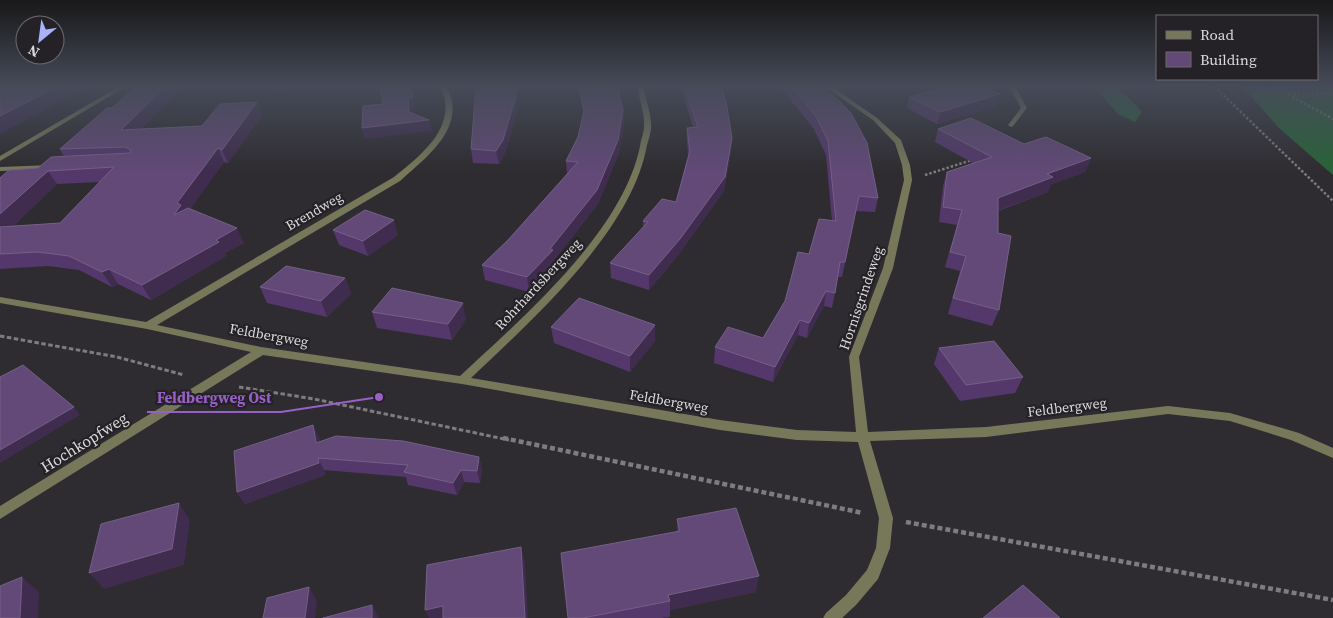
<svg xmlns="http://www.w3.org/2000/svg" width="1333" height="618" viewBox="0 0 1333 618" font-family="'Source Serif 4',serif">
<rect width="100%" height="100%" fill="#2e2c30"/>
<path fill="#286437" d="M 1094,86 L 1117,86 L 1142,112 L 1135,122 L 1118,114 Z
M 1242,86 L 1333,86 L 1333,175 L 1279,128 Z"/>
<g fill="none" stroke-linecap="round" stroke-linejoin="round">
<path stroke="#7d7c7f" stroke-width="2.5" stroke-dasharray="2.5 2" stroke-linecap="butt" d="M 1214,86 L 1333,201
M 1278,86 L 1287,94 L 1333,119
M 1289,94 L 1333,94
M 925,175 L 972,160"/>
<path stroke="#7d7c7f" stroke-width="3" stroke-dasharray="4.5 2.5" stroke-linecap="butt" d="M 0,336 L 117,357 L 184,375
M 239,387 L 314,399 L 509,440"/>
<path stroke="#7d7c7f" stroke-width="4.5" stroke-dasharray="5 3" stroke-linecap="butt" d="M 503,438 L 863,513
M 906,522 L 1333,600"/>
<path fill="#77785a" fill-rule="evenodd" d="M 51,165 L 54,165 L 54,169 L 0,171 L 0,167 Z"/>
<path fill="#77785a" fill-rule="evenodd" d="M 120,86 L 127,86 L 0,161 L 0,156 Z
M 440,86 L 446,86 C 448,91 451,96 452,101 C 458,135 422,161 400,181 L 157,325 L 261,347 L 460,376 C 522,318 623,232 640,146 C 641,139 645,130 644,123 C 644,111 639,98 637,86 L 643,86 C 646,98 650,111 651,123 C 652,130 649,138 647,145 C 632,231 533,319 471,378 L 720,420 L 797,430 L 856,432 L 849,357 L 883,268 L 904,180 L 902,165 L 895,143 L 873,120 L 824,86 L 831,86 L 877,118 L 901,140 L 910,165 L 912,180 L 893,268 L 859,357 L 868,432 L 986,427 L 1168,406 L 1230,413 L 1299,433 L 1333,448 L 1333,458 L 1291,440 L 1230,421 L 1168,414 L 986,437 L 870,441 L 893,518 L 890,548 L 878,579 L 856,605 L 842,618 L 823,618 L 826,613 L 846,595 L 867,570 L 876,548 L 879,518 L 858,442 L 797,440 L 720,430 L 462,384 L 263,355 L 0,519 L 0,506 L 251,352 L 147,329 L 0,303 L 0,297 L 146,322 L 394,177 C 416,159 450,134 445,101 C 444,96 442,91 440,86 Z
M 1009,86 L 1015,86 L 1027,108 L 1013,126 L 1011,127 L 1008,125 L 1021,108 Z"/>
</g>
<path fill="#54386b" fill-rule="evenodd" d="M 137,86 L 184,86 L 141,129 L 202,126 L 262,115 L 228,163 L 224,162 L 190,209 L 244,243 L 225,253 L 226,256 L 151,300 L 118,284 L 112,287 L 79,270 L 48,266 L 0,269 L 0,178 L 38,168 L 64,157 L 60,149 L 112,108 ZM 100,182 L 60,223 L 13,226 L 57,184 Z
M 267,86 L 284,86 L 280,92 Z
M 578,86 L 617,86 L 623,109 L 624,122 L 619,153 L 598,204 L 554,260 L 555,264 L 529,292 L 485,280 L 482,265 L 508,240 L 567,174 L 566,161 L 578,137 L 584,114 Z
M 682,86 L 721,86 L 731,152 L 724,191 L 679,254 L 649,290 L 611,278 L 610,263 L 643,227 L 643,221 L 676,202 L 688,155 L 687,141 L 687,128 L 693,127 L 684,99 Z
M 779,86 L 819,86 L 878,198 L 875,212 L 856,211 L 842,277 L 838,277 L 832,308 L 824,306 L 807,338 L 798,335 L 773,382 L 714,363 L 715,347 L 763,338 L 785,301 L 809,254 L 832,221 L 826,155 L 814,129 Z
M 518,88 L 518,108 L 505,154 L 499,164 L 473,163 L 471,149 Z
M 909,97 L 997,106 L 937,124 L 907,108 Z
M 938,129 L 1024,144 L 1091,158 L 1085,172 L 1050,185 L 1048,192 L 998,211 L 999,310 L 992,326 L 948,314 L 960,271 L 945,267 L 957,225 L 939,222 L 943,186 L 947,172 L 973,163 L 935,142 Z
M 333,230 L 398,235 L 368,256 L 339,245 Z
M 345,278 L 351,294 L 327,317 L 267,303 L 260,287 Z
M 372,312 L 466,319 L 452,340 L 377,328 Z
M 655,325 L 655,341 L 630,372 L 554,343 L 551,327 Z
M 939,348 L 1023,377 L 1015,393 L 960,401 L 934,364 Z
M 319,437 L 319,442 L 479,457 L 482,469 L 480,483 L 464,482 L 457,495 L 408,485 L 406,477 L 324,470 L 325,475 L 245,504 L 237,492 Z
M 677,519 L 756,592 L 670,610 L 670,617 L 662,618 L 568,618 L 677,532 Z"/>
<path fill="#3f2c4f" d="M 59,86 L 90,86 L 0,134 L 0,116 Z
M 166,86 L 184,86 L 128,142 L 121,130 Z
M 278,86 L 284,86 L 280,92 Z
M 411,86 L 415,108 L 411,108 L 412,122 L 429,120 L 432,131 L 365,139 L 362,128 L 409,112 L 408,98 Z
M 516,86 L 517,86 L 518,88 L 518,108 L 505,154 L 499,164 L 496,151 Z
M 1000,94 L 997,106 L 937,124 L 940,112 Z
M 257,102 L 262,115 L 228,163 L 222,150 Z
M 623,109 L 624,122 L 619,153 L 598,204 L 554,260 L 555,264 L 529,292 L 527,277 L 550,249 Z
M 732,138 L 731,152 L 724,191 L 679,254 L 649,290 L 649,275 Z
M 218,148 L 224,162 L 186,215 L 174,215 L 177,203 Z
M 1091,158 L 1085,172 L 1050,185 L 1048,192 L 993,212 L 998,198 L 1047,174 Z
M 48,171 L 57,184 L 0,238 L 0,214 Z
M 394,220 L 398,235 L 368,256 L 363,241 Z
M 237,228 L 244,243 L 225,253 L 226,256 L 151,300 L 142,285 L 216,240 Z
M 109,269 L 118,284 L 112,287 L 102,272 Z
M 345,278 L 351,294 L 327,317 L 321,301 Z
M 826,291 L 824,306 L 807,338 L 809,323 Z
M 463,303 L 466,319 L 452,340 L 448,324 Z
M 800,320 L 798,335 L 773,382 L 775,367 Z
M 655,325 L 655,341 L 630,372 L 630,356 Z
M 74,407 L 80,415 L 0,463 L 0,450 Z
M 313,425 L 319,437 L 322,455 L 316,443 Z
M 479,457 L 482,469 L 480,483 L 477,471 Z
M 318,458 L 324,470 L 325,475 L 245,504 L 237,492 Z
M 461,470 L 464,482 L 457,495 L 453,483 Z
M 179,503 L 190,520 L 184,565 L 104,589 L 89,573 Z
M 521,547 L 525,562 L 528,618 L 525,618 Z
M 759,576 L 756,592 L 670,610 L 670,601 L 668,595 Z
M 22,577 L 39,592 L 38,618 L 20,618 Z
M 309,587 L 317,601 L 315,618 L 305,618 Z
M 372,605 L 379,618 L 372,618 Z
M 443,606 L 448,618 L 429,618 L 425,610 Z"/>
<path fill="#624977" stroke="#756087" d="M 0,86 L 59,86 L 0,116 L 0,93 L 1,92 L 0,92 Z
M 137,86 L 166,86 L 121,130 L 202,126 L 220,104 L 257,102 L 222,150 L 218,148 L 177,203 L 181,205 L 174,215 L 188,208 L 237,228 L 216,240 L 219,242 L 142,285 L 109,269 L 102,272 L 69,256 L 38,252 L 0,254 L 0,227 L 60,223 L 114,167 L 48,171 L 0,214 L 0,178 L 9,170 L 38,168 L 51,157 L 130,153 L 131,150 L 125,147 L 60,149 L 107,108 L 112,108 Z
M 380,86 L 410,86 L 413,97 L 408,98 L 409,112 L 429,120 L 362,128 L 363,106 L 383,104 Z
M 476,86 L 516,86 L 516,96 L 503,140 L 496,151 L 471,149 Z
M 579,86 L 617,86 L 623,109 L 618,140 L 597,190 L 550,249 L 553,250 L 527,277 L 482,265 L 508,240 L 578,162 L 566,161 L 578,137 L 584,111 Z
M 684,86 L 721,86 L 726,101 L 732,138 L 725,177 L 680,239 L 649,275 L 610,263 L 648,222 L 643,221 L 662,199 L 676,202 L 690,151 L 687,128 L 698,127 Z
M 791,86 L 819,86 L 836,98 L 851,113 L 867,143 L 878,198 L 859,196 L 845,262 L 840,262 L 835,293 L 826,291 L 809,323 L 800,320 L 775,367 L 715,347 L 728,327 L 763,338 L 785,301 L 798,252 L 809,254 L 819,219 L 836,221 L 828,141 L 816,116 Z
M 948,86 L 981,86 L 1000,94 L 940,112 L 909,97 Z
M 971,118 L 1024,144 L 1046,137 L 1091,158 L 1047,174 L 1053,177 L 998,198 L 998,233 L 1011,236 L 999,310 L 953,298 L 966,256 L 950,252 L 962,210 L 943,207 L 947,172 L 992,157 L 938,129 Z
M 365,210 L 394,220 L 363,241 L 333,230 Z
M 286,266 L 345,278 L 321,301 L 260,287 Z
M 392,288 L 463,303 L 448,324 L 372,312 Z
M 579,298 L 655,325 L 630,356 L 551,327 Z
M 994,341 L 1023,377 L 966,385 L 939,348 Z
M 23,365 L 74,407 L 0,450 L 0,377 Z
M 313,425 L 316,443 L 336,436 L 403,441 L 479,457 L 477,471 L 461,470 L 453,483 L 404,472 L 408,465 L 318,458 L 319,463 L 237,492 L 234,451 Z
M 179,503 L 172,549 L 89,573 L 101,524 Z
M 736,508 L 759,576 L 668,595 L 670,601 L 583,618 L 568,618 L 561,553 L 680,531 L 677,519 Z
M 521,547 L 525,618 L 443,618 L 443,606 L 425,610 L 427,565 Z
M 22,577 L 20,618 L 0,618 L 0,586 Z
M 1023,585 L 1060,618 L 983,618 Z
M 309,587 L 305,618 L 263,618 L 267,598 Z
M 372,605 L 372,618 L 323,618 Z"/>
<linearGradient id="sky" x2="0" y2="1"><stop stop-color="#19181a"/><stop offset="0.5" stop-color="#464b59"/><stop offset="1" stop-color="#464b59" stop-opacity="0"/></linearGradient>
<rect width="1333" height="172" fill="url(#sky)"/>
<g text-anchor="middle" stroke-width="4.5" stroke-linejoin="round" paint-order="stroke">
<g font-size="14" fill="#dad9db" stroke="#242226">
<text transform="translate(314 211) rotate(-30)" y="5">Brendweg</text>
<text transform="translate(538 284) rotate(-47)" y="5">Rohrhardsbergweg</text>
<text transform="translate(861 298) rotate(-71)" y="5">Hornisgrindeweg</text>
<text transform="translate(269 335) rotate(10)" y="5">Feldbergweg</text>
<text transform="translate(669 401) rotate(10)" y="5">Feldbergweg</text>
<text transform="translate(1067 407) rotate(-7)" y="5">Feldbergweg</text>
</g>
<g font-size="16" fill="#dad9db" stroke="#242226">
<text transform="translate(84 442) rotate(-32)" y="6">Hochkopfweg</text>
</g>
</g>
<path fill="none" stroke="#9860c7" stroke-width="2" d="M379 397L281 412H147"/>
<circle fill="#9860c7" stroke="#242226" stroke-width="2" cx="379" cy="397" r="5"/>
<g font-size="15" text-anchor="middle" font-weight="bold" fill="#9860c7" stroke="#242226" stroke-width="4.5" stroke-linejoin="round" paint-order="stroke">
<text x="214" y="403">Feldbergweg Ost</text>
</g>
<rect x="1156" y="15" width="162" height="65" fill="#242226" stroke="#6d6b6e"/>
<rect x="1166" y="31" width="25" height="8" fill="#77785a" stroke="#6d6b6e"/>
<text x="1200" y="40" font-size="15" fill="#dad9db">Road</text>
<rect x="1166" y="52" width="25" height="15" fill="#624977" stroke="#6d6b6e"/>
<text x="1200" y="65" font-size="15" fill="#dad9db">Building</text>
<g transform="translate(40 40) rotate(209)"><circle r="24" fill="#242226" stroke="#6d6b6e"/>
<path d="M0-4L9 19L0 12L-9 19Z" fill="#a9b0fc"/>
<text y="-8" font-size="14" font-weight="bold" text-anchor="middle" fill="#dad9db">N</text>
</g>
</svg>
